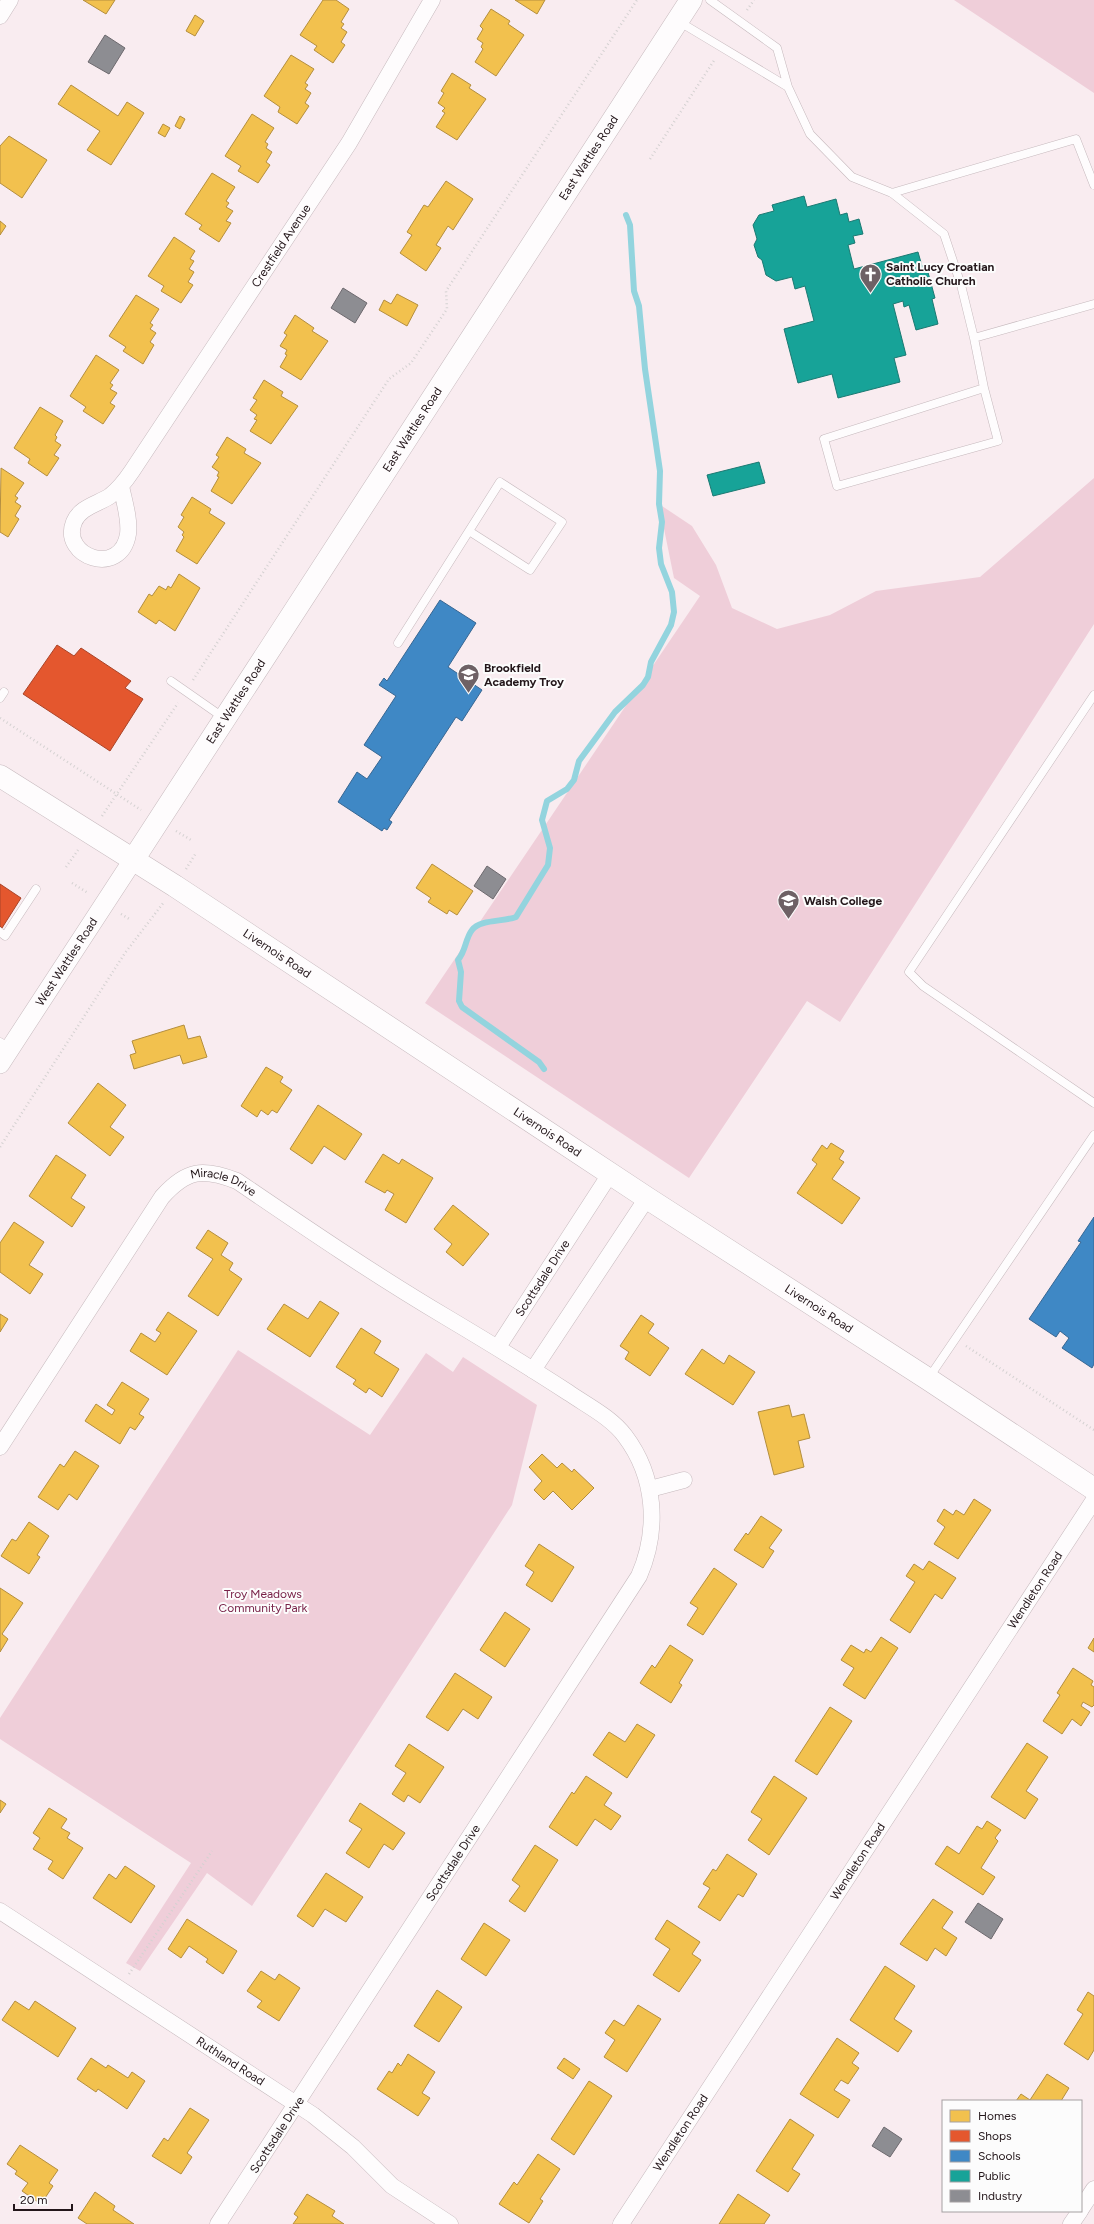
<svg xmlns="http://www.w3.org/2000/svg" width="1094" height="2224" viewBox="0 0 1094 2224" font-family="Figtree,sans-serif">
<rect width="100%" height="100%" fill="#f9ecf0"/>
<path fill="#efced9" d="M 954,0 L 1094,0 L 1094,93 Z
M 1094,478 L 1094,624 L 840,1022 L 807,1001 L 689,1178 L 425,1003 L 700,596 L 674,578 L 659,504 L 692,526 L 716,565 L 732,608 L 777,629 L 830,615 L 876,591 L 980,577 Z
M 238,1350 L 370,1435 L 426,1353 L 453,1372 L 463,1357 L 537,1405 L 512,1505 L 252,1906 L 207,1873 L 140,1971 L 126,1963 L 191,1863 L 0,1739 L 0,1718 Z"/>
<path fill="#f2c14e" stroke="#b48e3e" d="M 83,0 L 115,0 L 106,14 Z
M 323,0 L 336,0 L 349,9 L 341,22 L 344,24 L 341,28 L 347,32 L 341,42 L 345,45 L 333,63 L 314,50 L 317,46 L 300,35 Z
M 515,0 L 545,0 L 537,14 Z
M 491,9 L 510,21 L 508,24 L 524,35 L 496,76 L 475,62 L 483,49 L 481,47 L 483,43 L 477,39 L 483,29 L 480,26 Z
M 195,15 L 204,21 L 195,36 L 186,31 Z
M 291,55 L 314,69 L 305,83 L 308,85 L 305,89 L 311,93 L 305,103 L 309,106 L 297,124 L 278,112 L 280,107 L 264,96 Z
M 452,73 L 471,85 L 469,88 L 486,99 L 457,140 L 436,127 L 445,113 L 442,111 L 445,108 L 438,103 L 444,93 L 441,91 Z
M 71,85 L 118,116 L 127,102 L 144,113 L 111,165 L 87,150 L 100,131 L 58,104 Z
M 252,114 L 274,128 L 265,142 L 268,144 L 266,148 L 272,152 L 266,162 L 270,165 L 258,183 L 238,171 L 241,166 L 225,156 Z
M 180,116 L 185,119 L 180,129 L 175,126 Z
M 163,124 L 170,128 L 165,137 L 158,133 Z
M 9,136 L 47,160 L 22,198 L 0,183 L 0,146 Z
M 212,173 L 235,187 L 226,201 L 229,203 L 226,207 L 233,211 L 226,221 L 231,223 L 219,242 L 199,229 L 202,225 L 185,214 Z
M 446,181 L 473,199 L 453,230 L 448,226 L 436,245 L 441,248 L 426,271 L 400,253 L 412,235 L 407,232 L 424,205 L 428,207 Z
M 0,221 L 6,226 L 0,235 Z
M 174,237 L 195,251 L 190,259 L 194,261 L 189,269 L 194,272 L 188,282 L 193,285 L 181,303 L 161,291 L 164,286 L 148,276 Z
M 397,294 L 418,305 L 407,326 L 379,310 L 384,300 L 391,304 Z
M 136,295 L 159,309 L 150,323 L 153,325 L 150,329 L 156,333 L 150,342 L 154,345 L 143,364 L 123,351 L 126,347 L 109,336 Z
M 295,315 L 314,328 L 312,331 L 328,341 L 301,380 L 280,367 L 287,355 L 285,354 L 287,350 L 280,346 L 287,335 L 284,333 Z
M 96,355 L 119,370 L 110,383 L 113,385 L 110,389 L 117,393 L 110,403 L 115,406 L 103,424 L 83,411 L 86,407 L 70,396 Z
M 264,380 L 283,392 L 281,396 L 298,406 L 271,444 L 250,431 L 257,420 L 254,419 L 257,415 L 250,410 L 257,400 L 253,398 Z
M 40,407 L 63,421 L 55,435 L 57,437 L 55,441 L 61,445 L 54,455 L 59,458 L 47,476 L 28,463 L 30,459 L 14,448 Z
M 227,437 L 246,449 L 244,453 L 261,463 L 232,504 L 211,491 L 219,477 L 217,476 L 219,472 L 212,467 L 219,457 L 216,455 Z
M 1,468 L 24,483 L 15,496 L 18,498 L 15,502 L 21,506 L 15,516 L 19,519 L 8,537 L 0,532 Z
M 192,497 L 211,509 L 209,513 L 225,523 L 197,564 L 176,551 L 184,537 L 182,535 L 184,532 L 178,527 L 184,517 L 181,515 Z
M 179,574 L 200,588 L 175,631 L 159,620 L 156,624 L 138,612 L 149,594 L 152,596 L 159,586 L 166,590 L 168,586 L 171,588 Z
M 432,864 L 473,891 L 457,915 L 449,910 L 447,914 L 428,902 L 431,898 L 416,888 Z
M 184,1025 L 188,1039 L 200,1036 L 207,1057 L 183,1064 L 180,1055 L 134,1069 L 130,1055 L 136,1053 L 132,1041 Z
M 266,1067 L 283,1077 L 280,1082 L 292,1090 L 277,1113 L 272,1110 L 268,1115 L 261,1110 L 257,1117 L 241,1106 Z
M 98,1083 L 126,1105 L 110,1127 L 124,1137 L 110,1156 L 68,1123 Z
M 318,1105 L 362,1134 L 345,1160 L 324,1146 L 312,1164 L 290,1149 Z
M 831,1143 L 844,1151 L 839,1159 L 844,1162 L 832,1179 L 860,1198 L 842,1224 L 797,1193 L 817,1164 L 812,1160 L 822,1145 L 827,1149 Z
M 383,1154 L 399,1164 L 402,1159 L 433,1178 L 406,1223 L 385,1210 L 394,1194 L 387,1190 L 385,1193 L 365,1182 Z
M 56,1155 L 86,1175 L 71,1198 L 85,1207 L 72,1227 L 29,1196 Z
M 453,1205 L 489,1234 L 463,1266 L 446,1252 L 452,1244 L 434,1229 Z
M 14,1222 L 44,1242 L 29,1265 L 43,1274 L 30,1294 L 0,1272 L 0,1243 Z
M 208,1230 L 228,1243 L 221,1255 L 233,1263 L 229,1270 L 242,1279 L 218,1316 L 188,1296 L 213,1259 L 196,1248 Z
M 320,1301 L 339,1313 L 310,1357 L 267,1329 L 284,1304 L 308,1319 Z
M 168,1312 L 197,1331 L 167,1375 L 130,1351 L 141,1333 L 155,1342 L 161,1333 L 156,1330 Z
M 0,1314 L 8,1319 L 0,1332 Z
M 641,1315 L 654,1324 L 648,1333 L 669,1348 L 650,1376 L 625,1359 L 629,1352 L 620,1346 Z
M 361,1328 L 381,1341 L 374,1353 L 399,1369 L 382,1397 L 369,1388 L 366,1393 L 353,1384 L 356,1380 L 336,1367 Z
M 702,1349 L 724,1364 L 729,1355 L 755,1372 L 733,1405 L 685,1374 Z
M 122,1382 L 149,1399 L 139,1414 L 144,1417 L 135,1430 L 130,1427 L 120,1444 L 85,1421 L 96,1404 L 112,1415 L 115,1410 L 107,1405 Z
M 789,1405 L 792,1417 L 804,1414 L 810,1438 L 798,1441 L 804,1467 L 774,1475 L 758,1412 Z
M 75,1451 L 99,1466 L 77,1500 L 69,1494 L 58,1510 L 38,1497 L 60,1464 L 64,1467 Z
M 542,1454 L 557,1468 L 562,1463 L 572,1472 L 574,1469 L 594,1488 L 572,1510 L 553,1491 L 544,1500 L 534,1490 L 542,1481 L 529,1467 Z
M 974,1499 L 991,1510 L 958,1559 L 934,1544 L 945,1527 L 937,1521 L 944,1509 L 953,1515 L 956,1510 L 964,1515 Z
M 761,1516 L 782,1530 L 769,1548 L 774,1551 L 763,1568 L 734,1550 L 746,1533 L 748,1535 Z
M 29,1522 L 49,1536 L 37,1555 L 40,1557 L 29,1574 L 1,1556 L 12,1539 L 16,1541 Z
M 539,1544 L 574,1567 L 552,1602 L 526,1585 L 534,1572 L 525,1566 Z
M 929,1561 L 956,1578 L 942,1599 L 935,1594 L 910,1633 L 890,1620 L 915,1582 L 906,1576 L 914,1564 L 923,1570 Z
M 714,1568 L 737,1584 L 703,1635 L 687,1625 L 698,1608 L 690,1603 Z
M 0,1588 L 23,1603 L 2,1634 L 8,1639 L 0,1652 Z
M 505,1612 L 530,1629 L 505,1667 L 480,1650 Z
M 881,1637 L 898,1648 L 865,1699 L 843,1685 L 854,1668 L 841,1660 L 851,1645 L 864,1653 L 866,1649 L 871,1652 Z
M 1094,1638 L 1094,1652 L 1088,1648 Z
M 670,1645 L 693,1660 L 679,1683 L 682,1685 L 671,1703 L 640,1683 L 652,1665 L 655,1668 Z
M 1073,1668 L 1093,1681 L 1091,1685 L 1094,1687 L 1094,1705 L 1092,1707 L 1083,1702 L 1081,1706 L 1090,1712 L 1081,1726 L 1072,1719 L 1062,1734 L 1043,1721 L 1060,1695 L 1057,1693 Z
M 455,1673 L 492,1697 L 478,1719 L 463,1709 L 448,1731 L 426,1717 Z
M 830,1707 L 852,1721 L 817,1775 L 795,1761 Z
M 637,1724 L 655,1735 L 627,1778 L 593,1755 L 609,1732 L 625,1742 Z
M 1027,1743 L 1048,1757 L 1026,1791 L 1038,1799 L 1025,1819 L 991,1797 Z
M 409,1744 L 444,1767 L 420,1803 L 408,1795 L 404,1802 L 392,1794 L 406,1773 L 395,1766 Z
M 586,1776 L 612,1793 L 604,1805 L 621,1816 L 611,1830 L 595,1819 L 577,1846 L 549,1827 L 572,1792 L 574,1794 Z
M 774,1776 L 807,1798 L 769,1855 L 748,1840 L 762,1819 L 751,1812 Z
M 0,1800 L 6,1804 L 0,1813 Z
M 360,1803 L 405,1833 L 393,1850 L 384,1844 L 369,1868 L 346,1853 L 362,1829 L 349,1821 Z
M 49,1808 L 67,1819 L 61,1828 L 70,1833 L 67,1838 L 83,1848 L 63,1879 L 48,1869 L 53,1861 L 33,1849 L 40,1838 L 33,1833 Z
M 987,1821 L 1001,1830 L 995,1838 L 998,1841 L 981,1868 L 995,1877 L 983,1895 L 935,1864 L 947,1846 L 959,1854 L 977,1826 L 982,1829 Z
M 535,1845 L 558,1860 L 525,1912 L 509,1901 L 520,1886 L 512,1880 Z
M 727,1854 L 757,1874 L 743,1897 L 738,1894 L 720,1921 L 698,1907 L 710,1888 L 703,1884 L 713,1869 L 716,1871 Z
M 125,1866 L 155,1886 L 131,1923 L 93,1898 L 109,1874 L 116,1879 Z
M 326,1873 L 363,1897 L 346,1922 L 325,1909 L 313,1927 L 297,1916 Z
M 933,1899 L 953,1912 L 942,1928 L 957,1938 L 946,1956 L 935,1948 L 927,1961 L 900,1944 Z
M 187,1919 L 237,1951 L 223,1974 L 206,1962 L 208,1959 L 189,1946 L 181,1958 L 168,1949 Z
M 667,1920 L 700,1942 L 692,1954 L 701,1960 L 679,1992 L 653,1975 L 670,1949 L 655,1939 Z
M 484,1923 L 510,1940 L 486,1976 L 461,1959 Z
M 885,1966 L 915,1986 L 894,2019 L 912,2031 L 898,2052 L 850,2020 Z
M 261,1971 L 275,1980 L 279,1974 L 300,1988 L 279,2021 L 257,2007 L 262,2001 L 247,1991 Z
M 437,1990 L 462,2007 L 439,2042 L 414,2026 Z
M 1088,1992 L 1094,1996 L 1094,2050 L 1088,2060 L 1064,2044 L 1083,2014 L 1077,2010 Z
M 15,2001 L 29,2010 L 35,2001 L 76,2028 L 58,2057 L 2,2020 Z
M 638,2005 L 661,2019 L 627,2072 L 604,2057 L 615,2040 L 605,2033 L 614,2020 L 624,2026 Z
M 837,2038 L 859,2053 L 852,2063 L 859,2068 L 848,2084 L 841,2080 L 834,2090 L 850,2100 L 838,2118 L 800,2094 Z
M 408,2054 L 435,2072 L 422,2093 L 430,2098 L 418,2116 L 377,2089 L 389,2071 L 392,2073 L 398,2063 L 401,2066 Z
M 91,2058 L 106,2068 L 108,2065 L 128,2078 L 132,2072 L 145,2081 L 127,2109 L 98,2089 L 96,2092 L 77,2079 Z
M 564,2058 L 580,2069 L 573,2079 L 557,2068 Z
M 1047,2074 L 1069,2088 L 1061,2101 L 1016,2101 L 1021,2094 L 1030,2100 Z
M 589,2081 L 612,2096 L 574,2155 L 551,2139 Z
M 190,2108 L 209,2120 L 187,2153 L 192,2157 L 181,2174 L 152,2156 L 164,2138 L 168,2141 Z
M 790,2119 L 814,2135 L 792,2169 L 800,2174 L 788,2192 L 756,2171 Z
M 20,2145 L 58,2170 L 49,2183 L 53,2186 L 41,2204 L 22,2191 L 28,2183 L 15,2174 L 17,2171 L 7,2164 Z
M 538,2154 L 560,2169 L 540,2199 L 543,2201 L 529,2223 L 499,2204 L 514,2182 L 517,2185 Z
M 95,2192 L 115,2206 L 113,2210 L 134,2224 L 87,2224 L 78,2218 Z
M 307,2194 L 335,2211 L 332,2216 L 344,2224 L 293,2224 L 298,2217 L 294,2214 Z
M 738,2194 L 770,2215 L 764,2224 L 719,2224 Z"/>
<path fill="#e4572e" stroke="#aa4428" d="M 57,645 L 74,656 L 81,648 L 131,681 L 125,688 L 143,699 L 110,751 L 23,694 Z
M 0,884 L 21,898 L 2,928 L 0,926 Z"/>
<path fill="#3f88c5" stroke="#376692" d="M 440,600 L 476,623 L 448,667 L 482,690 L 462,721 L 456,717 L 389,820 L 392,822 L 387,830 L 384,828 L 382,831 L 338,802 L 357,772 L 367,779 L 382,757 L 364,745 L 396,696 L 379,685 L 384,678 L 387,681 Z
M 1094,1217 L 1094,1364 L 1092,1368 L 1062,1348 L 1069,1338 L 1060,1331 L 1056,1337 L 1029,1319 L 1081,1242 L 1078,1241 Z"/>
<path fill="#17a398" stroke="#1b7972" d="M 804,196 L 807,207 L 836,199 L 840,215 L 847,213 L 849,222 L 859,219 L 863,234 L 853,236 L 855,243 L 848,245 L 854,269 L 918,252 L 922,266 L 926,265 L 935,298 L 932,299 L 938,324 L 916,330 L 909,305 L 904,307 L 903,301 L 893,304 L 906,355 L 894,358 L 900,382 L 838,398 L 832,374 L 798,383 L 784,329 L 814,321 L 805,286 L 795,289 L 792,277 L 776,281 L 766,275 L 762,260 L 758,257 L 754,245 L 757,239 L 753,225 L 759,215 L 774,211 L 772,205 Z
M 759,462 L 765,483 L 713,496 L 707,475 Z"/>
<path fill="#8d8d92" stroke="#6d696e" d="M 105,35 L 125,48 L 109,74 L 88,62 Z
M 343,288 L 367,303 L 355,323 L 331,308 Z
M 487,866 L 506,879 L 493,899 L 474,886 Z
M 978,1903 L 1003,1919 L 991,1939 L 965,1922 Z
M 884,2127 L 902,2139 L 890,2157 L 872,2146 Z"/>
<g fill="none" stroke-linecap="round" stroke-linejoin="round">
<path stroke="#93d4de" stroke-width="6" d="M 544,1069 L 539,1062 L 462,1007 L 459,1001 L 461,972 L 458,960 C 466,951 465,939 472,930 C 480,919 504,922 516,917 L 548,865 L 550,848 L 542,820 L 547,801 L 567,789 L 574,780 L 579,761 L 615,712 L 643,685 L 648,677 L 651,662 L 671,625 L 674,612 L 672,592 L 661,564 L 659,548 L 662,522 L 659,504 L 660,471 L 645,369 L 639,306 L 634,291 L 630,225 L 626,215"/>
<defs>
<path id="service" d="M 710,0 L 777,48 L 788,87 L 810,134 L 852,177 L 892,193 L 944,234 L 961,285 L 974,338 L 984,388 L 998,441 L 837,486 L 824,439 L 984,388
M 678,21 L 788,87
M 892,193 L 1076,139 L 1094,185
M 974,338 L 1094,304
M 398,643 L 500,482 L 562,522 L 530,570 L 469,531
M 171,681 L 224,718
M 1094,695 L 909,972 L 923,986 L 1094,1103
M 0,698 L 4,692
M 0,932 L 5,936 L 36,889
M 0,1042 L 10,1048
M 928,1379 L 1094,1135"/>
<g id="minor">
<path d="M 0,16 L 10,0"/>
<path id="s1" d="M 121,486 C 124,501 130,519 128,534 C 121,578 60,557 74,522 C 80,507 98,504 110,496 C 119,489 126,480 132,471 L 349,143 L 432,0"/>
<path id="s2" d="M 498,1347 L 610,1174"/>
<path d="M 533,1370 L 647,1198"/>
<path id="s3" d="M 0,1447 L 162,1197 C 187,1169 203,1168 237,1181 C 306,1228 375,1275 446,1317 C 488,1342 529,1367 569,1393 C 588,1406 612,1418 625,1436 C 656,1477 659,1530 639,1576 L 218,2224"/>
<path d="M 650,1489 L 684,1480"/>
<path id="s4" d="M 0,1911 L 313,2115 L 353,2147 L 392,2186 L 450,2224"/>
<path d="M 1081,2209 L 1094,2189"/>
<path id="s5" d="M 621,2224 L 1094,1500"/>
<path d="M 1071,2224 L 1080,2211"/>
</g>
<g id="tertiary">
<path id="s6" d="M 0,1064 L 133,860"/>
</g>
<g id="secondary">
<path id="s7" d="M 0,776 L 175,886 L 647,1198 L 928,1379 L 1094,1489"/>
<path id="s8" d="M 133,860 L 691,0"/>
</g>
</defs>
<use href="#service" stroke="#c6b9bd" stroke-width="9"/>
<use href="#minor" stroke="#c6b9bd" stroke-width="17"/>
<use href="#tertiary" stroke="#c6b9bd" stroke-width="20"/>
<use href="#secondary" stroke="#c6b9bd" stroke-width="23"/>
<path stroke="#d4d1d1" stroke-width="2.5" stroke-dasharray="1 3" stroke-linecap="butt" d="M 747,10 L 754,0
M 650,159 L 715,59
M 193,680 L 389,379 L 411,363 L 447,309 L 446,291 L 637,0
M 0,718 L 141,810
M 102,816 L 178,703
M 176,831 L 191,840
M 66,867 L 78,850
M 186,869 L 196,853
M 72,883 L 88,893
M 121,914 L 131,920
M 0,1147 L 125,953 L 164,902
M 966,1346 L 1094,1430
M 129,1974 L 212,1851"/>
<use href="#service" stroke="#fefcfd" stroke-width="8"/>
<use href="#minor" stroke="#fefcfd" stroke-width="16"/>
<use href="#tertiary" stroke="#fefcfd" stroke-width="19"/>
<use href="#secondary" stroke="#fefcfd" stroke-width="22"/>
</g>
<defs>
<symbol id="church-pin" viewBox="-11 -11 22 30"><path d="M0 17L-7.5 6A9.5 9.5 0 1 1 7.5 6Z" fill="#6e6165" stroke="#fcfcfc"/><path d="M-1.2-6h2.4v3.5h3.3v2.4h-3.3V6h-2.4V-.1h-3.3v-2.4h3.3Z" fill="#fff"/></symbol>
<symbol id="school-pin" viewBox="-11 -11 22 30"><path d="M0 17L-7.5 6A9.5 9.5 0 1 1 7.5 6Z" fill="#6e6165" stroke="#fcfcfc"/><path d="M0-5L7-2L0 1L-7-2ZM-4 1L0 2.5L4 1V4Q0 6-4 4Z" fill="#fff"/></symbol>
<symbol id="university-pin" viewBox="-11 -11 22 30"><path d="M0 17L-7.5 6A9.5 9.5 0 1 1 7.5 6Z" fill="#6e6165" stroke="#fcfcfc"/><path d="M0-5L7-2L0 1L-7-2ZM-4 1L0 2.5L4 1V4Q0 6-4 4Z" fill="#fff"/></symbol>
</defs>
<g fill-rule="evenodd">
<use href="#church-pin" x="858" y="262" width="25" height="34"/>
<use href="#school-pin" x="456" y="662" width="25" height="34"/>
<use href="#university-pin" x="776" y="888" width="25" height="34"/>
</g>
<g text-anchor="middle" stroke-width="4" stroke-linejoin="round" paint-order="stroke">
<g font-size="12" fill="#23161a" stroke="#fcfcfc">
<text dy="4" stroke="none"><textPath href="#s8" startOffset="837">East Wattles Road</textPath></text>
<text dy="4" stroke="none"><textPath href="#s1" startOffset="492">Crestfield Avenue</textPath></text>
<text dy="4" stroke="none"><textPath href="#s8" startOffset="513">East Wattles Road</textPath></text>
<text dy="4" stroke="none"><textPath href="#s8" startOffset="189">East Wattles Road</textPath></text>
<text dy="4" stroke="none"><textPath href="#s7" startOffset="329">Livernois Road</textPath></text>
<text dy="4" stroke="none"><textPath href="#s6" startOffset="122">West Wattles Road</textPath></text>
<text dy="4" stroke="none"><textPath href="#s7" startOffset="653">Livernois Road</textPath></text>
<text dy="4" stroke="none"><textPath href="#s3" startOffset="369">Miracle Drive</textPath></text>
<text dy="4" stroke="none"><textPath href="#s2" startOffset="82">Scottsdale Drive</textPath></text>
<text dy="4" stroke="none"><textPath href="#s7" startOffset="977">Livernois Road</textPath></text>
<text dy="4" stroke="none"><textPath href="#s5" startOffset="757">Wendleton Road</textPath></text>
<text dy="4" stroke="none"><textPath href="#s5" startOffset="433">Wendleton Road</textPath></text>
<text transform="translate(453 1863) rotate(-57)" y="4">Scottsdale Drive</text>
<text dy="4" stroke="none"><textPath href="#s4" startOffset="275">Ruthland Road</textPath></text>
<text dy="4" stroke="none"><textPath href="#s5" startOffset="109">Wendleton Road</textPath></text>
<text transform="translate(277 2135) rotate(-57)" y="4">Scottsdale Drive</text>
</g>
<g font-size="12" font-weight="bold" fill="#23161a" stroke="#fcfcfc" text-anchor="start">
<text x="886" y="271">Saint Lucy Croatian<tspan x="886" dy="14">Catholic Church</tspan></text>
<text x="484" y="672">Brookfield<tspan x="484" dy="14">Academy Troy</tspan></text>
<text x="804" y="905">Walsh College</text>
</g>
<g font-size="12" fill="#792349" stroke="#fcfcfc">
<text x="263" y="1598">Troy Meadows<tspan x="263" dy="14">Community Park</tspan></text>
</g>
</g>
<rect x="942" y="2100" width="140" height="112" fill="#fcfcfc" stroke="#a5a0a2"/>
<rect x="950" y="2110" width="20" height="12" fill="#f2c14e" stroke="#a5a0a2"/>
<text x="978" y="2120" font-size="12" fill="#23161a">Homes</text>
<rect x="950" y="2130" width="20" height="12" fill="#e4572e" stroke="#a5a0a2"/>
<text x="978" y="2140" font-size="12" fill="#23161a">Shops</text>
<rect x="950" y="2150" width="20" height="12" fill="#3f88c5" stroke="#a5a0a2"/>
<text x="978" y="2160" font-size="12" fill="#23161a">Schools</text>
<rect x="950" y="2170" width="20" height="12" fill="#17a398" stroke="#a5a0a2"/>
<text x="978" y="2180" font-size="12" fill="#23161a">Public</text>
<rect x="950" y="2190" width="20" height="12" fill="#8d8d92" stroke="#a5a0a2"/>
<text x="978" y="2200" font-size="12" fill="#23161a">Industry</text>
<path d="M14 2204v6h58v-6" fill="none" stroke="#23161a" stroke-width="2"/>
<text x="20" y="2204" font-size="12" fill="#23161a" stroke="#fcfcfc" stroke-width="3" paint-order="stroke">20 m</text>
</svg>
